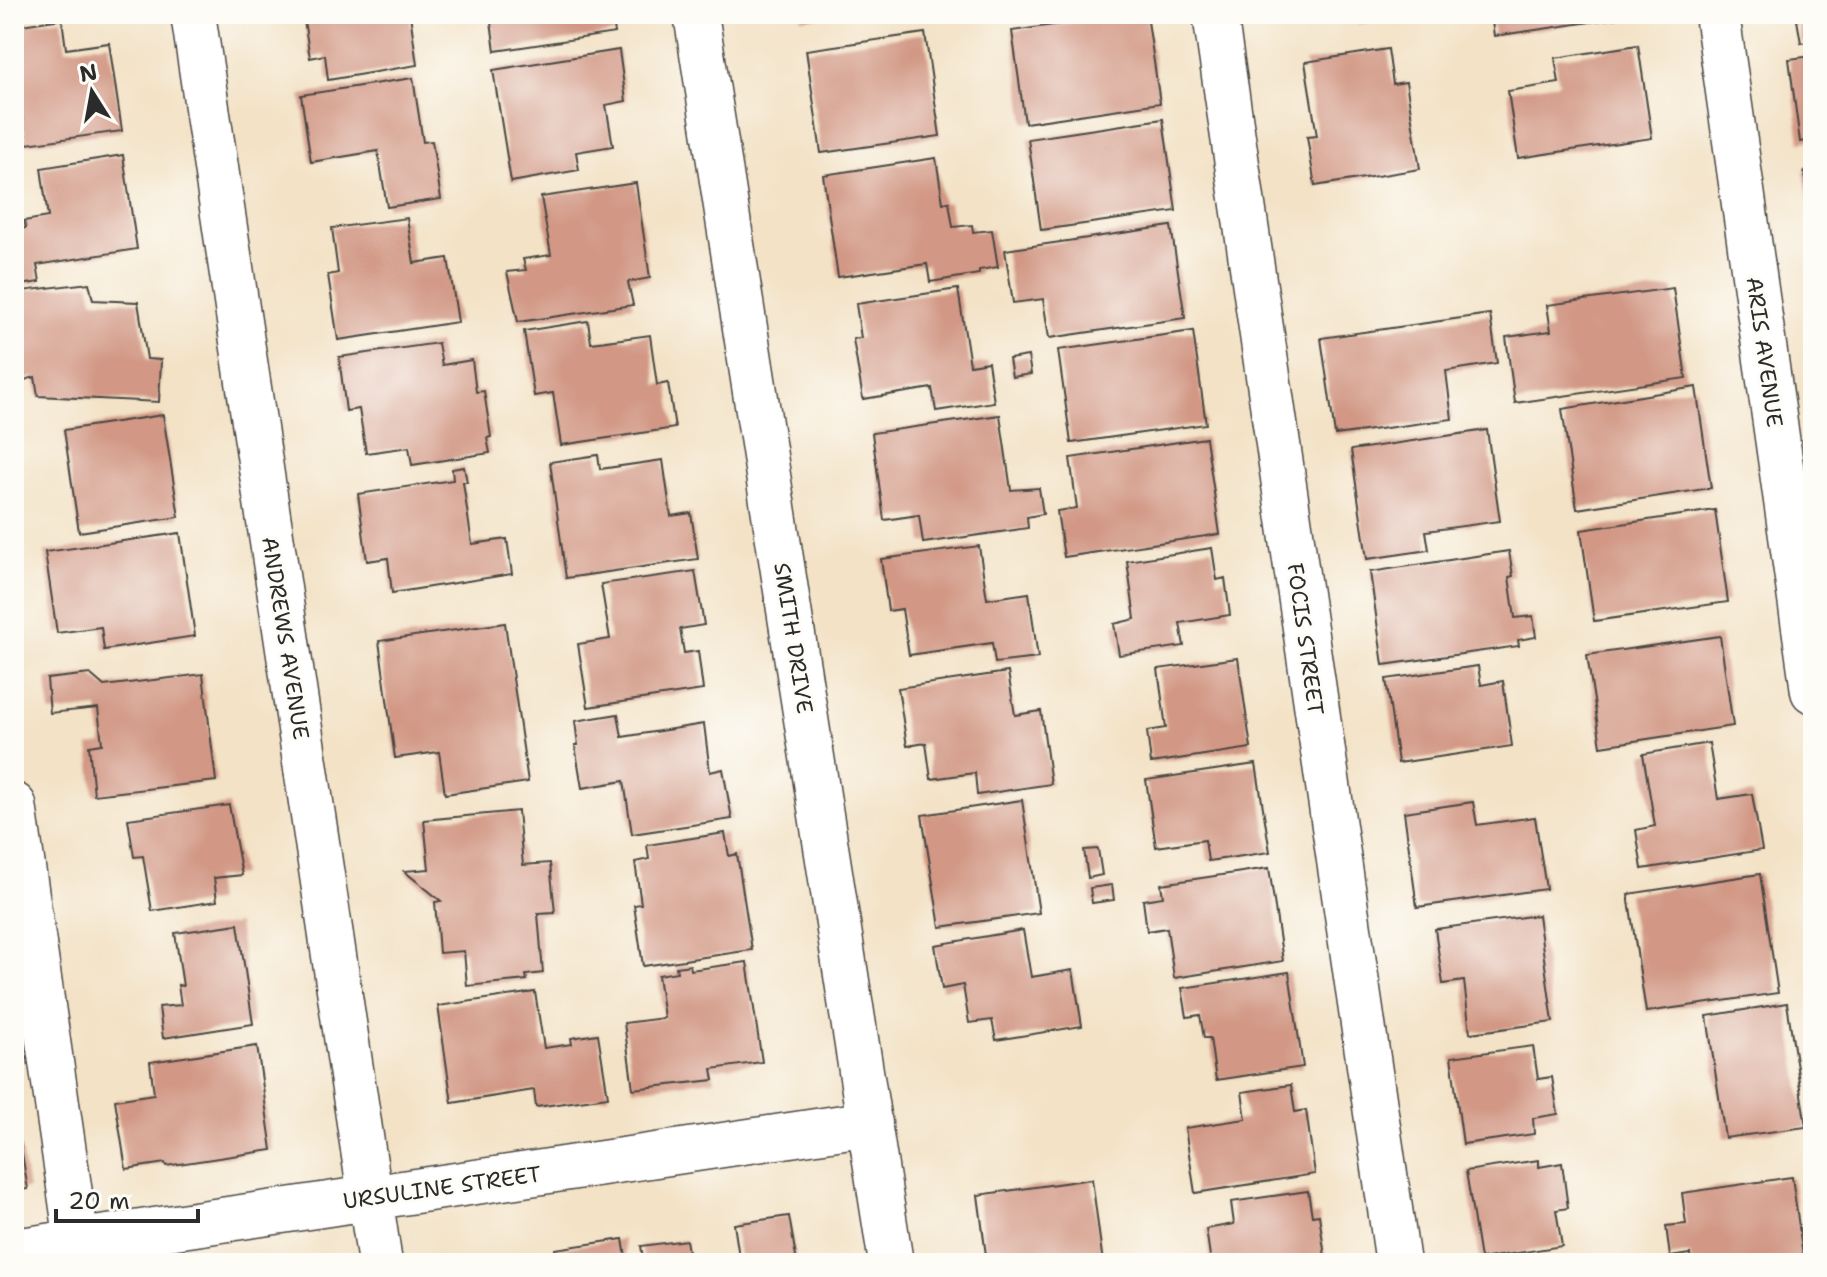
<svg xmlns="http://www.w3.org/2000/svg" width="1827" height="1277" viewBox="0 0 1827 1277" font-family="'Shantell Sans',sans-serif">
<rect width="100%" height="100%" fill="#fdfcf7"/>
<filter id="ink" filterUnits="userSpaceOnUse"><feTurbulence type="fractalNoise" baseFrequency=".0125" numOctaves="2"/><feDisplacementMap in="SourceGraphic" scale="16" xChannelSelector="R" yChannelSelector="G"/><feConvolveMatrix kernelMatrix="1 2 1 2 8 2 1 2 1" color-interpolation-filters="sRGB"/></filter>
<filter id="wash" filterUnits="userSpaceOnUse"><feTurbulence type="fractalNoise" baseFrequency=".006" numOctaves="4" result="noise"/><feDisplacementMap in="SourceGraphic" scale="32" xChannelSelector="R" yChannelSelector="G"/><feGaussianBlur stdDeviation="1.8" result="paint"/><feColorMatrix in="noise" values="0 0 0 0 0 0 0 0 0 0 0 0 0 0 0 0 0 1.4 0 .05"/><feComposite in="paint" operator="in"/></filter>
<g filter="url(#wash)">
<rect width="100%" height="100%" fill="#f3e2c6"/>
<g id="blocks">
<path fill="#d29885" d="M 303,14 L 410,14 L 417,65 L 328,80 L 325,55 L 310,58 Z
M 490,14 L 612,14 L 615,33 L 495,51 Z
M 801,14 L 826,14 L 826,16 L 802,19 Z
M 903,14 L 923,14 L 924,16 L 904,19 Z
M 1129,14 L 1147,14 L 1160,103 L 1025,123 L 1012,31 Z
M 1356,14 L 1409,14 L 1409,16 L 1358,24 Z
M 1491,14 L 1630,14 L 1631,16 L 1494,36 Z
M 1796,14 L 1813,14 L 1813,41 L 1801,43 Z
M 62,19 L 66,49 L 109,43 L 122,131 L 27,144 L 23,120 L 14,121 L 14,26 Z
M 925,33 L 940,136 L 821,153 L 806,50 Z
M 1638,45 L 1652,138 L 1518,158 L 1508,91 L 1559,83 L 1555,58 Z
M 1388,49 L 1393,84 L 1406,82 L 1420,169 L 1315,186 L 1307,137 L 1317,136 L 1305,62 Z
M 619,50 L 626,101 L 606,105 L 613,146 L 576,152 L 579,170 L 511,182 L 493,70 Z
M 1813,56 L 1813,140 L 1800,142 L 1789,59 Z
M 413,78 L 423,142 L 432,141 L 441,199 L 387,207 L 378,151 L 311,162 L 301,95 Z
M 1163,119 L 1176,211 L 1041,230 L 1028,139 Z
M 123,155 L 137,249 L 37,265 L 40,282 L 14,286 L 14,230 L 26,228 L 24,221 L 48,217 L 41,168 Z
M 936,158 L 943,203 L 949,202 L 953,227 L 972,225 L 973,232 L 992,230 L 998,267 L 979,270 L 979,274 L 930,282 L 927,264 L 838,277 L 823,175 Z
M 1813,170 L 1813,221 L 1811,221 L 1804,171 Z
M 636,183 L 650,278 L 628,282 L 633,305 L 518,322 L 507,272 L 526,270 L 523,259 L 551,255 L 541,197 Z
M 407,218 L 414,263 L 448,258 L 458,322 L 338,340 L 328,275 L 338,273 L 332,228 Z
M 1171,226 L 1185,318 L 1049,338 L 1043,299 L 1013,303 L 1005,250 Z
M 89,283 L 93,300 L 138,302 L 147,359 L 161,360 L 159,402 L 38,396 L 35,377 L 21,381 L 14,348 L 14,322 L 25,320 L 21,291 Z
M 1673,288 L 1686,378 L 1515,403 L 1506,337 L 1551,331 L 1547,305 Z
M 958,289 L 970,365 L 988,362 L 994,402 L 936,411 L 932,388 L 863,399 L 853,339 L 861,338 L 856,304 Z
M 1490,314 L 1497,363 L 1446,371 L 1452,419 L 1335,435 L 1321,338 Z
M 588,321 L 591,343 L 650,335 L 657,385 L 668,383 L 675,428 L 561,445 L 553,393 L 534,396 L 524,331 Z
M 1193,331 L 1206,424 L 1071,443 L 1058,350 Z
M 438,343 L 442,365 L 472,360 L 476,392 L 484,391 L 491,437 L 487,438 L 490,453 L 412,465 L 409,447 L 366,453 L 359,409 L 346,411 L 339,357 Z
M 1028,356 L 1031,374 L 1012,377 L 1009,359 Z
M 1696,387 L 1711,488 L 1577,509 L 1562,409 Z
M 163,415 L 179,517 L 79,532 L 64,430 Z
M 1000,415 L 1011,490 L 1039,488 L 1043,514 L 1027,517 L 1028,528 L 923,543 L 919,515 L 884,520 L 872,433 Z
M 1487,430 L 1500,521 L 1426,531 L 1429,550 L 1367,559 L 1351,450 Z
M 1206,438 L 1220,534 L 1064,557 L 1057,511 L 1077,508 L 1070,458 Z
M 598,455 L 600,469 L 663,460 L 671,516 L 691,513 L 698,559 L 566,578 L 550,462 Z
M 464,467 L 467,482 L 463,482 L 472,544 L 507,539 L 512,574 L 392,593 L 388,558 L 367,561 L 358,494 L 453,480 L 452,469 Z
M 1715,510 L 1728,602 L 1594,621 L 1581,530 Z
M 180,533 L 195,636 L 104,650 L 101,627 L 57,633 L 45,552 Z
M 979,546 L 987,599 L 1029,593 L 1038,658 L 995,663 L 992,643 L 909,655 L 902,609 L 888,611 L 881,559 Z
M 1212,548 L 1217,580 L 1225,578 L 1230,615 L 1180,623 L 1184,646 L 1119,655 L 1114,624 L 1135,619 L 1127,561 Z
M 1509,551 L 1513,576 L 1509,577 L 1515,618 L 1533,616 L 1536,637 L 1518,640 L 1519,646 L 1383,665 L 1370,572 Z
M 695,571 L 704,625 L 680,629 L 684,653 L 698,651 L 703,690 L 588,707 L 578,644 L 610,639 L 601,584 Z
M 505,623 L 528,782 L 445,794 L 439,752 L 395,758 L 379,641 Z
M 1720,636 L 1733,726 L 1601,746 L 1587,655 Z
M 1238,658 L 1251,748 L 1151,763 L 1147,731 L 1166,728 L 1158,669 Z
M 1478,666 L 1481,685 L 1503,681 L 1512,746 L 1398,763 L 1386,679 Z
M 1008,672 L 1015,715 L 1041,711 L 1051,784 L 977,795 L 975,773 L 931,779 L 926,743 L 907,746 L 898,688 Z
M 90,674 L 104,686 L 203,674 L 216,781 L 94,795 L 89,746 L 102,744 L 98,708 L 50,713 L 47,679 Z
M 618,714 L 622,737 L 704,724 L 710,772 L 723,769 L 732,819 L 632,834 L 624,781 L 582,788 L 575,745 L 578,745 L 575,721 Z
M 1709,743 L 1718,799 L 1752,794 L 1762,850 L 1642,869 L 1636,830 L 1655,826 L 1643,754 Z
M 1256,764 L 1270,852 L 1208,861 L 1205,840 L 1156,847 L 1146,780 Z
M 1022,800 L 1039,913 L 940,927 L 922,815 Z
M 1473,802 L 1477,825 L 1535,817 L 1546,889 L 1417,907 L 1404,812 Z
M 229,805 L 242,875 L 214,878 L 217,901 L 152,911 L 143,856 L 134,857 L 128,819 Z
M 518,811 L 523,865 L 550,863 L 555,913 L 538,914 L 543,973 L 526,975 L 527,980 L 467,986 L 464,951 L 439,953 L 435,902 L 441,901 L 404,871 L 429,869 L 424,820 Z
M 725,833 L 729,856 L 737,854 L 752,950 L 643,966 L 634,905 L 641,904 L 635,862 L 649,859 L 647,845 Z
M 1098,849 L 1102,875 L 1088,878 L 1084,850 Z
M 1269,868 L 1283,961 L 1174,978 L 1167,928 L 1147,931 L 1143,900 L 1163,897 L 1161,884 Z
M 1760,874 L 1778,993 L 1646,1012 L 1628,894 Z
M 1112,885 L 1114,900 L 1092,903 L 1090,888 Z
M 1538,915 L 1553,1022 L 1470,1033 L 1464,981 L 1443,984 L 1435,929 Z
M 238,924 L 253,1024 L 163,1038 L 159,1007 L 181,1005 L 178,985 L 183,986 L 175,933 Z
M 1023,930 L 1031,977 L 1073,970 L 1082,1026 L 996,1040 L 992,1020 L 969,1023 L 963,985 L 942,989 L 935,945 Z
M 747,962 L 762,1062 L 712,1069 L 714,1080 L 633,1089 L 624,1023 L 664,1018 L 658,975 L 677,972 L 676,967 L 690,965 L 691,970 Z
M 1289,972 L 1303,1067 L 1216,1080 L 1210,1038 L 1204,1038 L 1200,1015 L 1187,1017 L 1182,988 Z
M 535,992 L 544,1048 L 572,1044 L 571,1038 L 598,1034 L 608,1097 L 536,1107 L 534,1090 L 452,1103 L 438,1006 Z
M 1787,1003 L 1806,1127 L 1725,1138 L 1707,1016 Z
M 257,1046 L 272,1150 L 166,1166 L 165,1163 L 126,1169 L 115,1100 L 154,1094 L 150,1062 Z
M 1533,1046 L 1538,1079 L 1552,1077 L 1558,1114 L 1533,1118 L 1534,1134 L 1463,1144 L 1451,1057 Z
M 1291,1085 L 1295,1112 L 1306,1110 L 1315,1174 L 1195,1193 L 1185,1128 L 1246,1119 L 1242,1092 Z
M 14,1106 L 28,1189 L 14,1190 Z
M 1539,1160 L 1539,1167 L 1562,1163 L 1568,1208 L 1556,1210 L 1562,1246 L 1480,1259 L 1466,1171 Z
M 1792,1177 L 1804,1263 L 1691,1263 L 1690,1254 L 1670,1257 L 1666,1226 L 1686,1224 L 1682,1193 Z
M 1092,1179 L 1103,1263 L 987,1263 L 978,1195 Z
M 1308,1191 L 1312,1216 L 1319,1215 L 1326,1263 L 1211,1263 L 1206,1229 L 1234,1224 L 1231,1202 Z
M 789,1216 L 797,1263 L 740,1263 L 734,1224 Z
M 623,1239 L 627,1263 L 557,1263 L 555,1249 Z
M 686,1240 L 690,1263 L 644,1263 L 641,1246 Z"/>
</g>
</g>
<g filter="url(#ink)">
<use href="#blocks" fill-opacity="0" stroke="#494642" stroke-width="2"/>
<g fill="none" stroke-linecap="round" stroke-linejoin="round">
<defs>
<path id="minor" d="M 193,14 L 380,1263
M 696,14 L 891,1263
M 1215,14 L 1398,1263
M 1717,14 L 1813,691
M 14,805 L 80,1263
M 14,1251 L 870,1123"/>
</defs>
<use href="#minor" stroke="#494642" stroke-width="47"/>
<use href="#minor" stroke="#fff" stroke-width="44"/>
</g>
</g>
<g text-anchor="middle" stroke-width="6" stroke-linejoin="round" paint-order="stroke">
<g font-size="22" fill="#2b2b2b" stroke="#fdfcf7">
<text transform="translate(1765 352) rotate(82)" y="8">ARIS AVENUE</text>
<text transform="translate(286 638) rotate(81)" y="8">ANDREWS AVENUE</text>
<text transform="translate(794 638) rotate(81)" y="8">SMITH DRIVE</text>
<text transform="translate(1306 639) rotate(82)" y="8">FOCIS STREET</text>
<text transform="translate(442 1187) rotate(-8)" y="8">URSULINE STREET</text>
</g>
</g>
<rect width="1827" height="1277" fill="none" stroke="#fdfcf7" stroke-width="48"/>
<g transform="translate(92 92) rotate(349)" stroke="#fdfcf7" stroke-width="6" paint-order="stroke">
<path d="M0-6L14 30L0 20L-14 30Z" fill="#2b2b2b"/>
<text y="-12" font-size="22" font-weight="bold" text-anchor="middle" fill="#2b2b2b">N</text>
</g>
<path d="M56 1209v12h142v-12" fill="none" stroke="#2b2b2b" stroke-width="4"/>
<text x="68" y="1209" font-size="24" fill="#2b2b2b" stroke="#fdfcf7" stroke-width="6" paint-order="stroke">20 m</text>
</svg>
